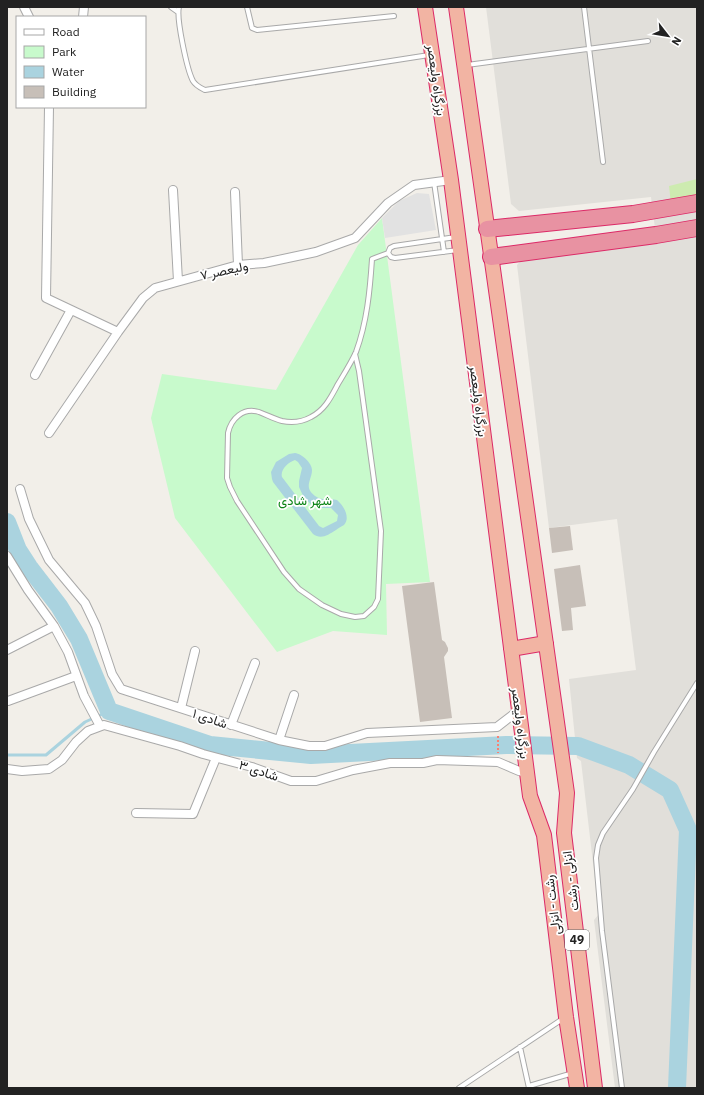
<svg xmlns="http://www.w3.org/2000/svg" width="704" height="1095" viewBox="0 0 704 1095" font-family="'IBM Plex Sans',Vazirmatn,sans-serif">
<rect width="100%" height="100%" fill="#f2efe9"/>
<path fill="#e1dfda" d="M 486,7 L 697,7 L 697,1088 L 615,1088 L 594,920 L 599,914 L 581,761 L 577,758 L 569,679 L 636,670 L 617,519 L 549,528 L 517,265 L 525,256 L 657,244 L 651,197 L 519,211 L 511,204 Z"/>
<path fill="#cdebb0" d="M 697,179 L 697,195 L 671,204 L 669,186 Z"/>
<path fill="#c8facc" d="M 382,218 L 430,582 L 386,584 L 387,635 L 333,631 L 277,652 L 175,518 L 151,418 L 162,374 L 276,390 L 358,245 Z"/>
<path fill="#e2e2e2" d="M 417,193 L 429,194 L 436,230 L 385,238 L 382,218 L 399,201 Z"/>
<path fill="#aad3df" fill-rule="evenodd" d="M 295,453 C 302,454 312,463 312,470 C 312,480 303,487 315,496 C 322,501 329,498 337,500 C 343,505 351,517 344,525 C 341,527 338,528 336,530 C 328,535 321,540 313,534 L 273,482 L 272,479 L 271,472 L 276,462 L 289,454 ZM 295,460 L 298,462 L 302,468 L 299,481 L 299,487 L 304,498 L 313,506 L 319,508 L 331,508 L 338,515 L 337,521 L 323,528 L 319,526 L 282,477 C 280,470 288,462 295,460 Z"/>
<g fill="none" stroke-linecap="round" stroke-linejoin="round">
<path stroke="#aad3df" stroke-width="3" d="M 7,755 L 46,755 L 85,722 L 109,711"/>
<path stroke="#aad3df" stroke-width="18" d="M 7,522 L 18,550 L 29,567 L 59,606 L 79,639 L 109,711 L 210,745 L 311,755 L 506,745 L 578,746 L 629,765 L 670,790 L 688,830 L 677,1088"/>
</g>
<path fill="#c7bfb8" d="M 570,526 L 573,550 L 552,553 L 549,528 Z
M 580,565 L 586,606 L 571,608 L 573,630 L 562,631 L 554,569 Z
M 434,582 L 442,640 L 445,642 L 448,648 L 448,651 L 444,657 L 452,718 L 420,722 L 402,586 Z"/>
<g fill="none" stroke-linecap="round" stroke-linejoin="round">
<defs>
<path id="service" d="M 171,7 L 178,12
M 179,7 C 176,18 187,70 193,81 C 196,86 201,88 205,90 L 429,55
M 247,7 L 252,28 L 257,30 L 394,16
M 584,7 L 603,162
M 467,65 L 648,41
M 434,182 L 444,252
M 456,237 L 394,246 L 390,248 L 388,253 L 391,257 L 395,258 L 458,250
M 355,354 L 359,371 L 381,531 L 378,599 L 374,607 L 364,616 L 355,617 L 341,614 L 322,605 L 299,589 L 284,572 L 237,501 L 230,487 L 227,478 L 228,433 C 231,419 243,407 259,412 C 267,415 274,419 282,421 C 292,423 302,422 311,417 C 325,410 331,397 338,384 C 344,374 351,363 356,352 C 367,322 370,290 372,259 L 388,253
M 520,1047 L 529,1088
M 529,1086 L 573,1073
M 459,1088 L 564,1018
M 622,1088 L 602,931 L 596,858 L 598,845 L 603,833 L 633,789 L 654,752 L 697,683"/>
<path id="minor" d="M 24,7 L 29,17
M 83,17 L 84,7
M 49,107 L 46,298 L 118,332
M 173,190 L 178,281
M 235,192 L 238,265
M 35,375 L 71,310
M 49,433 L 118,332 L 143,298 L 155,288 L 238,265 L 264,263 L 316,252 L 355,238 L 388,203 L 414,185 L 451,180
M 20,489 L 29,519 L 49,560 L 85,603 L 96,626 L 112,674 L 121,689 L 279,740 L 309,746 L 325,746 L 367,733 L 497,727 L 519,710
M 7,556 L 28,590 L 54,626 L 68,652 L 84,696 L 100,726
M 7,650 L 54,626
M 8,701 L 76,676
M 181,708 L 195,651
M 231,725 L 255,663
M 279,740 L 294,695
M 7,769 L 22,771 L 49,769 L 62,760 L 76,742 L 88,731 L 104,725 L 180,746 L 203,754 L 252,767 L 291,781 L 316,781 L 353,770 L 390,763 L 423,763 L 437,760 L 498,762 L 519,771 L 527,773
M 136,813 L 193,814 L 216,758"/>
<path id="trunk" d="M 425,7 L 451,180 L 530,796 L 544,835 L 566,1017 L 577,1088
M 456,7 L 567,793 L 564,833 L 595,1088
M 511,649 L 546,643"/>
<path id="motorway" d="M 487,229 L 633,214 L 697,203
M 491,257 L 656,235 L 697,228"/>
</defs>
<use href="#service" stroke="#a9a9a9" stroke-width="6"/>
<use href="#minor" stroke="#a9a9a9" stroke-width="10"/>
<use href="#trunk" stroke="#dc2a67" stroke-width="16"/>
<use href="#motorway" stroke="#dc2a67" stroke-width="18"/>
<path stroke="#fa8072" stroke-width="2" stroke-dasharray="2 2" stroke-linecap="butt" d="M 498,736 L 498,753"/>
<use href="#service" stroke="#fff" stroke-width="4"/>
<use href="#minor" stroke="#fff" stroke-width="8"/>
<use href="#trunk" stroke="#f2b4a3" stroke-width="14"/>
<use href="#motorway" stroke="#e892a2" stroke-width="16"/>
</g>
<g text-anchor="middle" stroke-width="3.5" stroke-linejoin="round" paint-order="stroke">
<rect fill="#fff" stroke="#646464" stroke-width="1" x="565" y="930" width="24" height="20" rx="3"/>
<g font-size="12" font-weight="bold" fill="#222">
<text x="577" y="944">49</text>
</g>
<g font-size="13" fill="#222" stroke="#fff">
<text transform="translate(437 80) rotate(82)" y="5">بزرگراه ولیعصر</text>
<text transform="translate(224 270) rotate(-12)" y="5">ولیعصر ۷</text>
<text transform="translate(479 401) rotate(83)" y="5">بزرگراه ولیعصر</text>
<text transform="translate(210 718) rotate(19)" y="5">شادی ۱</text>
<text transform="translate(521 723) rotate(83)" y="5">بزرگراه ولیعصر</text>
<text transform="translate(259 770) rotate(18)" y="5">شادی ۳</text>
<text transform="translate(570 881) rotate(-97)" y="5">انزلی - رشت</text>
<text transform="translate(552 905) rotate(-97)" y="5">رشت - انزلی</text>
</g>
<g font-size="13" fill="#0c8416" stroke="#fff">
<text x="305" y="505">شهر شادی</text>
</g>
</g>
<rect width="704" height="1095" fill="none" stroke="#222222" stroke-width="16"/>
<rect x="16" y="16" width="130" height="92" fill="#ffffff" stroke="#a7a7a7"/>
<rect x="24" y="29" width="20" height="6" fill="#ffffff" stroke="#a7a7a7"/>
<text x="52" y="36" font-size="12" fill="#222222">Road</text>
<rect x="24" y="46" width="20" height="12" fill="#c8facc" stroke="#a7a7a7"/>
<text x="52" y="56" font-size="12" fill="#222222">Park</text>
<rect x="24" y="66" width="20" height="12" fill="#aad3df" stroke="#a7a7a7"/>
<text x="52" y="76" font-size="12" fill="#222222">Water</text>
<rect x="24" y="86" width="20" height="12" fill="#c7bfb8" stroke="#a7a7a7"/>
<text x="52" y="96" font-size="12" fill="#222222">Building</text>
<g transform="translate(668 36) rotate(121)" stroke="#ffffff" stroke-width="3" paint-order="stroke">
<path d="M0-3L7 15L0 10L-7 15Z" fill="#222222"/>
<text y="-6" font-size="11" font-weight="bold" text-anchor="middle" fill="#222222">N</text>
</g>
</svg>
